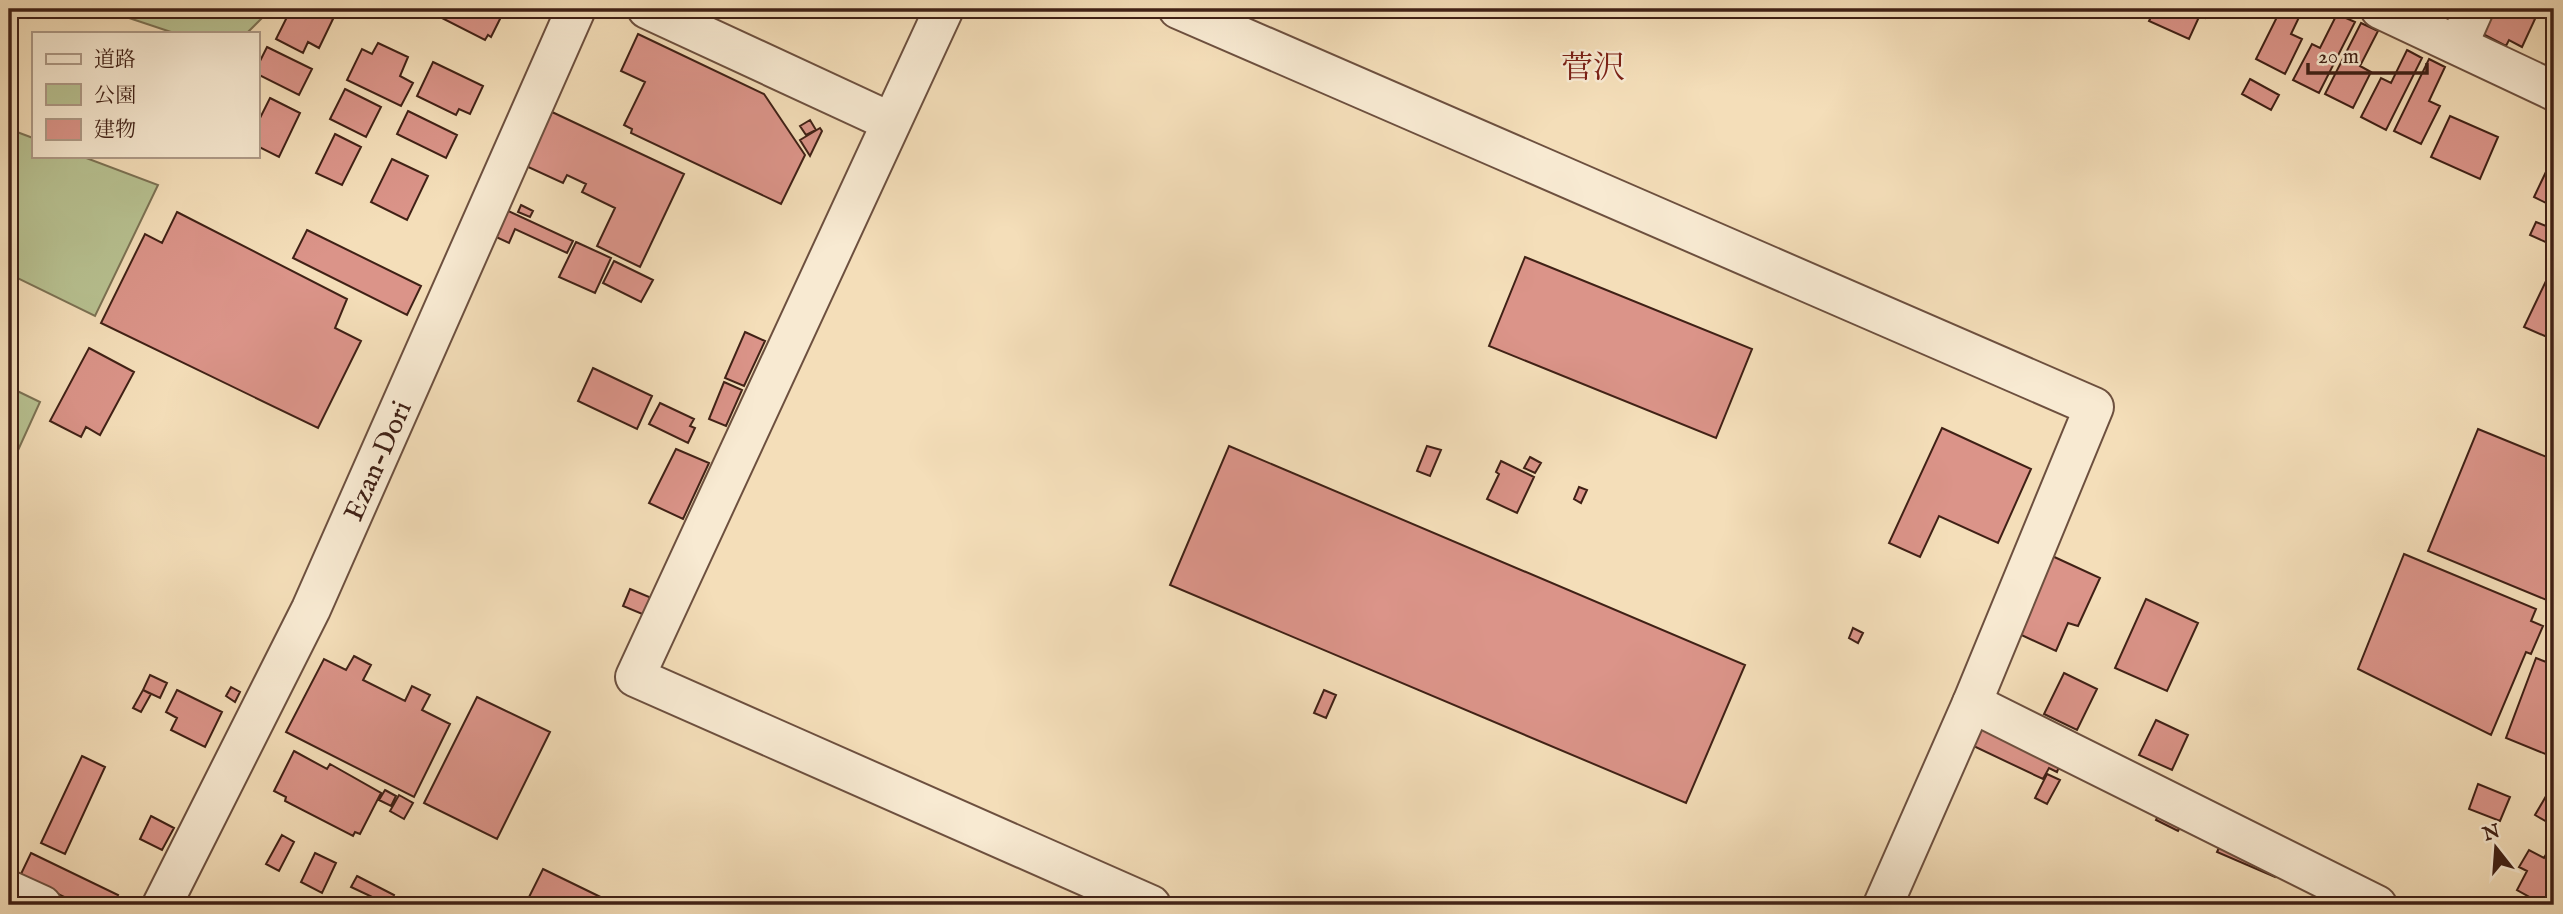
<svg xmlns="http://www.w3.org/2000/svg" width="2563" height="914" viewBox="0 0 2563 914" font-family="'IM FELL English','Noto Serif JP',serif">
<rect width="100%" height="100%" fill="#f4deb9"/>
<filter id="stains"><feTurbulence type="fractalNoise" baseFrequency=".00286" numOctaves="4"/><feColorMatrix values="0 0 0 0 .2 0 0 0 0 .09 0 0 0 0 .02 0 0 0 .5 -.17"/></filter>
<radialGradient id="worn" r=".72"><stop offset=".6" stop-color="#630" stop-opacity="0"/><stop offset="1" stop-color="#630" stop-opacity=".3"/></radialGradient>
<path fill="#b8c292" stroke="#7c7254" stroke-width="2" d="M 102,9 L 271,9 L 247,33 L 174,33 Z
M 9,129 L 33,138 L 33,156 L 81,156 L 158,185 L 95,316 L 9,274 Z
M 9,387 L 40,402 L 9,470 Z"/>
<path fill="#db9489" stroke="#402116" stroke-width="2" d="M 291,9 L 312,9 L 333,19 L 319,48 L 308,42 L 303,53 L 276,39 Z
M 436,9 L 505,9 L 491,37 L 488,35 L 485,40 L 434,14 Z
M 2155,9 L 2180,9 L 2199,17 L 2189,39 L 2149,21 Z
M 2186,9 L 2221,9 L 2217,17 L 2208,13 L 2205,18 Z
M 2281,9 L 2303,9 L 2291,34 L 2302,39 L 2285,74 L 2256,59 Z
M 2485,9 L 2515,9 L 2535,19 L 2522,47 L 2509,40 L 2506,46 L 2481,33 Z
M 2337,14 L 2355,22 L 2319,93 L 2293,80 L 2312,44 L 2320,48 Z
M 2361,23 L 2378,31 L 2360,66 L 2371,72 L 2353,108 L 2325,94 Z
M 638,34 L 764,94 L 805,155 L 781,204 L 631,133 L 632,129 L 624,125 L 645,82 L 621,71 Z
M 378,43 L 408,57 L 400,76 L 413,83 L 401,106 L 347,80 L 362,49 L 372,54 Z
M 267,47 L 312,69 L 299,95 L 257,74 L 257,67 Z
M 2407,50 L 2422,58 L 2386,130 L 2361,117 L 2381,78 L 2391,83 Z
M 2429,59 L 2445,67 L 2429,101 L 2440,106 L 2421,144 L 2394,131 Z
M 433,62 L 483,86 L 470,114 L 459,109 L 456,115 L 417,96 Z
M 2250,79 L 2279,95 L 2271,110 L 2242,94 Z
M 345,89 L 381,107 L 366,137 L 330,119 Z
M 270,98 L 300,113 L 279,157 L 257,146 L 257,124 Z
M 408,111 L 457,135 L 446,158 L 397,134 Z
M 552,112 L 684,174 L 640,267 L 597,246 L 615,208 L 582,192 L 586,184 L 567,175 L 563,183 L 526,166 Z
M 2450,116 L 2498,137 L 2480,179 L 2431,157 Z
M 810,120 L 816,130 L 806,135 L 800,126 Z
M 820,128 L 822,131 L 810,156 L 800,140 Z
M 335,134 L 361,147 L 342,185 L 316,173 Z
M 2554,155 L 2554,207 L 2534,197 Z
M 392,159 L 428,176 L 407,220 L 371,202 Z
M 521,205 L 533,211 L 530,217 L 518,212 Z
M 506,210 L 573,241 L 567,253 L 515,229 L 509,243 L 494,236 Z
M 177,212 L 347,299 L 335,328 L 361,341 L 318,428 L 101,323 L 145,234 L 162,243 Z
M 2536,222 L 2554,229 L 2550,244 L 2530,235 Z
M 307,230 L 421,286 L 407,315 L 293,258 Z
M 576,242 L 611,258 L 595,293 L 559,277 Z
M 1525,257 L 1752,349 L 1716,438 L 1489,346 Z
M 614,261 L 653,280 L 641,302 L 603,283 Z
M 2554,270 L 2554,340 L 2524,327 L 2546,281 L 2549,282 Z
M 745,332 L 765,341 L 744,386 L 725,378 Z
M 89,348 L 134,372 L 100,435 L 86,427 L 81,437 L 50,421 Z
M 593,368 L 652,396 L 637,429 L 578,401 Z
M 724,382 L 742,390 L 726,426 L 709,419 Z
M 660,403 L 694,419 L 690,426 L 695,428 L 688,443 L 649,424 Z
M 1942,428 L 2031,469 L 1998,543 L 1939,516 L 1920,557 L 1889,543 Z
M 2478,429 L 2554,460 L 2554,603 L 2428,551 Z
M 1229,446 L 1745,665 L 1686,803 L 1170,585 Z
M 1427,446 L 1441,450 L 1430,476 L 1417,471 Z
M 676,449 L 709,463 L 683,519 L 649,503 Z
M 1530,457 L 1541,463 L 1535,473 L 1524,468 Z
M 1501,461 L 1534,477 L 1517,513 L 1487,499 L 1499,474 L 1496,472 Z
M 1579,487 L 1587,490 L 1581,503 L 1574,499 Z
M 2404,554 L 2536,609 L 2531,621 L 2543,626 L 2531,654 L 2526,652 L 2491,735 L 2358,669 Z
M 2050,555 L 2100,578 L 2078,626 L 2068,623 L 2056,651 L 2015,632 Z
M 630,589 L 654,599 L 647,616 L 623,606 Z
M 2146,599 L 2198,623 L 2167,691 L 2115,668 Z
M 1853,628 L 1863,633 L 1858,643 L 1849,638 Z
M 354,656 L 371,665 L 363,680 L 405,701 L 412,686 L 430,695 L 422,710 L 450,724 L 414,797 L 286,732 L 324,659 L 346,670 Z
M 2536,658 L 2554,665 L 2554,773 L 2548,771 L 2553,757 L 2506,738 Z
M 2064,673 L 2097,689 L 2077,730 L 2044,714 Z
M 150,675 L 167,683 L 160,698 L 143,690 Z
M 231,687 L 240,692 L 235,702 L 226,696 Z
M 143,690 L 151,694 L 141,712 L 133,708 Z
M 177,690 L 222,712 L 205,747 L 171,730 L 177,718 L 166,712 Z
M 1324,690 L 1336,695 L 1326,718 L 1314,713 Z
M 477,697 L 550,732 L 497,839 L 424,803 Z
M 2156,720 L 2188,735 L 2172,770 L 2139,755 Z
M 1972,722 L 2060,764 L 2057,772 L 2049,768 L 2043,779 L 1963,741 Z
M 294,751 L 327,769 L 330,764 L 381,793 L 360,834 L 355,832 L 353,836 L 285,801 L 286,797 L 274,791 Z
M 82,756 L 105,767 L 65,854 L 41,843 Z
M 2047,774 L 2060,780 L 2047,804 L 2035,798 Z
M 2478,784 L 2510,797 L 2500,821 L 2469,809 Z
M 2553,784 L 2554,784 L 2554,826 L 2535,815 Z
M 385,790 L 396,796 L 391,806 L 379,800 Z
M 399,795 L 413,803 L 404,819 L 390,811 Z
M 2160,811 L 2183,822 L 2178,831 L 2156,820 Z
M 151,816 L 174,828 L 162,850 L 140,839 Z
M 282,835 L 294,842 L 279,871 L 266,864 Z
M 2554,840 L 2554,905 L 2544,905 L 2517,890 L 2527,871 L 2519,867 L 2529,850 L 2544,858 Z
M 2222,841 L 2280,867 L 2275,877 L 2217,852 Z
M 31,853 L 118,895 L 113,905 L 81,905 L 20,876 Z
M 315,853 L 336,863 L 322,893 L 301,882 Z
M 543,869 L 617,905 L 530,905 L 526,903 Z
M 357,876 L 394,895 L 389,905 L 351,887 Z"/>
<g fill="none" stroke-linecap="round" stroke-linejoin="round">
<defs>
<g id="minor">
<path d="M 647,9 L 891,122"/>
<path d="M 944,9 L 635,677 L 1151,905"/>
<path d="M 1178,9 L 2094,407 L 1972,703 L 1883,905"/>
<path d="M 2380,9 L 2554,91"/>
<path d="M 2458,45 L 2474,9"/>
<path d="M 1972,703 L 2377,905"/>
<path d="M 9,890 L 42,905"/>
<path id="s1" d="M 162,905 L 311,609 L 576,9"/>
</g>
</defs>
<use href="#minor" stroke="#6d503f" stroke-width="42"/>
<use href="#minor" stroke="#f8ead2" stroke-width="38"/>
</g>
<g text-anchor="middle" stroke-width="5" stroke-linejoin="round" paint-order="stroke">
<g font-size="28" fill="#402116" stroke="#f8ead2">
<text dy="10" stroke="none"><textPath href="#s1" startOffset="494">Ezan-Dori</textPath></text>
</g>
<g font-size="32" fill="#7a1f14" stroke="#f8ead2">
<text x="1593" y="78">菅沢</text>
</g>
</g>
<rect width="2563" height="914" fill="none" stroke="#f4deb9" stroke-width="35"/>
<rect x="10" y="10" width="2542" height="893" fill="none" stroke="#402116" stroke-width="3.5"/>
<rect x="18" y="18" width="2528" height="879" fill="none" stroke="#402116" stroke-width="2"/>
<rect x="32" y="32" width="228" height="126" fill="#f8ead2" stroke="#ae9a87" stroke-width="2"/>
<rect x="46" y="54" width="35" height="10" fill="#f8ead2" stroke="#ae9a87" stroke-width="2"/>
<text x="94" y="66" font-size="21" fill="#402116">道路</text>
<rect x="46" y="84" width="35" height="21" fill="#b8c292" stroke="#ae9a87" stroke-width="2"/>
<text x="94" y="102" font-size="21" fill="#402116">公園</text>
<rect x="46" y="119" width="35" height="21" fill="#db9489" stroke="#ae9a87" stroke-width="2"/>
<text x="94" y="136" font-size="21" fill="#402116">建物</text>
<g transform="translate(2496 848) rotate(343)" stroke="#f8ead2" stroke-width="5" paint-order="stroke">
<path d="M0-5L12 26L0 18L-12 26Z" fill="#402116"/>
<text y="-10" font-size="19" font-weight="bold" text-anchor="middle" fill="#402116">N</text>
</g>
<path d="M2308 63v10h119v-10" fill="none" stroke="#402116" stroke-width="3.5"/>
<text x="2318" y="63" font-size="21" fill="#402116" stroke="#f8ead2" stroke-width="5" paint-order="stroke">20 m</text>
<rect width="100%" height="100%" filter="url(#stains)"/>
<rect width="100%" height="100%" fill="url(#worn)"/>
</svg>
